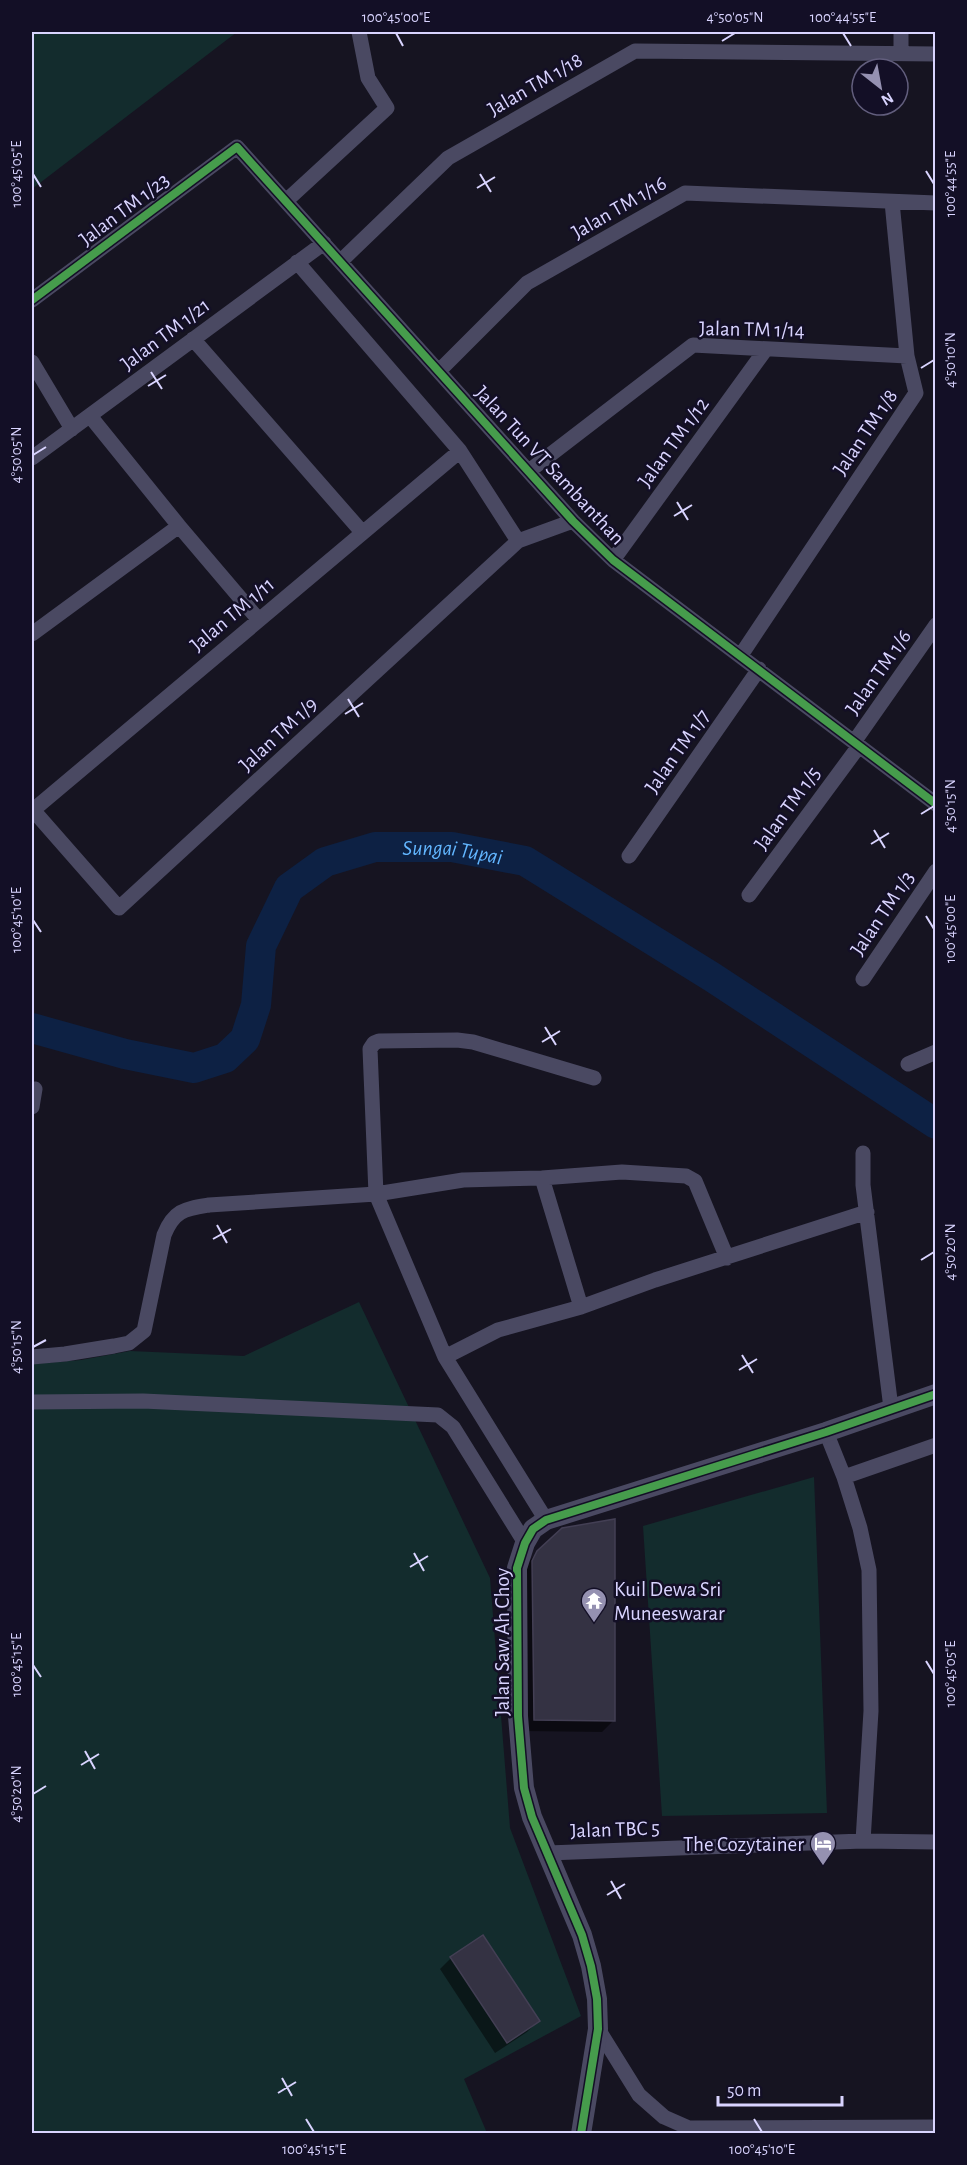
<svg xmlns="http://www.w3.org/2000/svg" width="967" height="2165" viewBox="0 0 967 2165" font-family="'Alegreya Sans',sans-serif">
<rect width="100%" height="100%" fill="#161421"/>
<path fill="#132c2d" d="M 32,32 L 237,32 L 32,189 Z
M 359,1302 L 490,1578 L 510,1828 L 581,2016 L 464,2079 L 487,2133 L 32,2134 L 32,1364 L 81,1360 L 130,1351 L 244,1356 Z
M 814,1477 L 827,1813 L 662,1816 L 643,1526 Z"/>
<path fill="#0007" d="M 538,1552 L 613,1721 L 602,1732 L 523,1731 L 526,1564 Z
M 451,1958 L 538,2021 L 527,2032 L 495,2053 L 440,1969 Z"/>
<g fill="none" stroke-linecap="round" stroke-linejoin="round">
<path stroke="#0d2144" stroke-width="30" id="s1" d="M 32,1028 L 125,1054 L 194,1068 L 225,1058 L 245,1039 L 256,1005 L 261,946 L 289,888 L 325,862 L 375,847 L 452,847 L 525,861 L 712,977 L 936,1124"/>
</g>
<path fill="#343243" stroke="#433f54" stroke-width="1.5" d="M 615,1519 L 615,1721 L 534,1720 L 532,1561 L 537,1551 L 562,1528 Z
M 483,1935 L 540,2021 L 507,2043 L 450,1957 Z"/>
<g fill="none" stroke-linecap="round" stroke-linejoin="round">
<path stroke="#4a4962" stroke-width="15" d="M 901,32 L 901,54
M 286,201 L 387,108 L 368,78 L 359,32
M 341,261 L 448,158 L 635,51 L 936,54
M 297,262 L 460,451 L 518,541
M 32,300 L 237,147 L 573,521 L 613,560 L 936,804
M 193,339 L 362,532
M 32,362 L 72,429
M 439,371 L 527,283 L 685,193 L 936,203
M 90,416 L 179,526 L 258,619
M 32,458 L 324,243
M 529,471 L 693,345 L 907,356
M 613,560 L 766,349
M 32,634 L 179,526
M 741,655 L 916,393 L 907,356 L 892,202
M 854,742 L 936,625
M 33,810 L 119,908 L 518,541 L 573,521
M 32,811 L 460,451
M 629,856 L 759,669
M 749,895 L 859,746
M 863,979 L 936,871
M 908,1064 L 936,1052
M 32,1107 L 35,1089
M 863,1153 L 863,1185 L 891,1408
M 542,1178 L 581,1307
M 32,1357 L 65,1354 L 114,1346 L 129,1343 L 144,1331 L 164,1235 C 174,1210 185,1209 209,1205 L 376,1194 L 463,1180 L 542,1178 L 622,1172 L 686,1176 L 695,1181 L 727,1258
M 445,1357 L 498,1330 L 581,1307 L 655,1280 L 867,1212
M 32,1402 L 143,1401 L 438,1415 L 453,1427 L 525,1543
M 826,1432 L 844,1477 L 860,1528 L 869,1570 L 871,1711 L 863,1841
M 844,1477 L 936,1445
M 546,1520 L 445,1357 L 376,1194 L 370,1049 L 374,1043 L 379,1041 L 457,1040 L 473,1042 L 594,1078
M 548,1853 L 863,1841 L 936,1842
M 598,2029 L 639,2095 L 664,2117 L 689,2128 L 936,2127"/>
<path stroke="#4a4962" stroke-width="20" d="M 581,2134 L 598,2029 L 597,1999 L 591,1966 L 582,1935 L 532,1817 L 524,1788 L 518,1716 L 517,1568 L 525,1543 L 533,1529 L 546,1520 L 826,1432 L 936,1394"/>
<defs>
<path id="cycleway" d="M 32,300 L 237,147 L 573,521 L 613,560 L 936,804
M 581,2134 L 598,2029 L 597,1999 L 591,1966 L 582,1935 L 532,1817 L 524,1788 L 518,1716 L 517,1568 L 525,1543 L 533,1529 L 546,1520 L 826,1432 L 936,1394"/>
</defs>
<use href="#cycleway" stroke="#130f26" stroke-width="11"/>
<use href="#cycleway" stroke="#469c4c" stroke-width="8"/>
</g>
<path fill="none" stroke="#d9d4ff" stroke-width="2" d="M 396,33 L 403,46M 843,33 L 851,46M 722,41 L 735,33M 926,171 L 934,184M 33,174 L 41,187M 480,174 L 491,192M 477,188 L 495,177M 921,368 L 934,360M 151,372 L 162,389M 148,386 L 166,375M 33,455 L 46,447M 677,502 L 688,520M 674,516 L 692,505M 348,699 L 359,717M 345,714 L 363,703M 921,814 L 934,806M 874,830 L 885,848M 871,844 L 889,833M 926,916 L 934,929M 33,920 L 41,932M 545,1027 L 556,1045M 542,1042 L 560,1031M 217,1225 L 227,1243M 213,1239 L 231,1229M 921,1260 L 934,1252M 33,1347 L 46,1340M 742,1355 L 753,1373M 739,1370 L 757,1359M 414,1553 L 424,1571M 410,1567 L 428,1556M 926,1661 L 934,1674M 33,1665 L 41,1677M 85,1751 L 95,1769M 81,1765 L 99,1754M 33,1794 L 46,1786M 611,1881 L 621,1899M 607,1895 L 625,1884M 282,2078 L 292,2096M 278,2093 L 296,2082M 306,2119 L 314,2132M 754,2119 L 762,2132"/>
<defs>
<symbol id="temple-pin" viewBox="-11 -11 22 30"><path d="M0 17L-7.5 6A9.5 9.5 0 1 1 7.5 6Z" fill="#9591b1" stroke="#130f26"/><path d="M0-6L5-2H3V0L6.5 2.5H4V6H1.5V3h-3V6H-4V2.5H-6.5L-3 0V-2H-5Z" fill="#fff"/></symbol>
<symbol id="hotel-pin" viewBox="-11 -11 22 30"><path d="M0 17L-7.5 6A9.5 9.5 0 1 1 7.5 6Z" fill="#9591b1" stroke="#130f26"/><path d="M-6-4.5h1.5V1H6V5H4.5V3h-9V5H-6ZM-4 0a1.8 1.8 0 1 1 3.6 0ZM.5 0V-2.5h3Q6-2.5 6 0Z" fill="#fff"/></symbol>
</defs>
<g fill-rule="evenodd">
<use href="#temple-pin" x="579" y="1586" width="30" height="40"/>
<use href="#hotel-pin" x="808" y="1829" width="30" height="40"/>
</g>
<g text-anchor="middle" stroke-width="5" stroke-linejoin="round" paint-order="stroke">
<g font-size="21" fill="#d9d4ff" stroke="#130f26">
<text transform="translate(535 84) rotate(-30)" y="7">Jalan TM 1/18</text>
<text transform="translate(619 207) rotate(-30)" y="7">Jalan TM 1/16</text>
<text transform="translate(124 209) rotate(-37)" y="7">Jalan TM 1/23</text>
<text transform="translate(752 329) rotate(1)" y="7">Jalan TM 1/14</text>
<text transform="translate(165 334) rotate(-37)" y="7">Jalan TM 1/21</text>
<text transform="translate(865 432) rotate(-56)" y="7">Jalan TM 1/8</text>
<text transform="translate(673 442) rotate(-54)" y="7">Jalan TM 1/12</text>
<text transform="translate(550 465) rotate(47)" y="7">Jalan Tun VT Sambanthan</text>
<text transform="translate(232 614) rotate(-40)" y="7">Jalan TM 1/11</text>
<text transform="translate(878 672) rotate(-55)" y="7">Jalan TM 1/6</text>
<text transform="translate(278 734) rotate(-43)" y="7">Jalan TM 1/9</text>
<text transform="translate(677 751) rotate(-55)" y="7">Jalan TM 1/7</text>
<text transform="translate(787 808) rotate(-54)" y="7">Jalan TM 1/5</text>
<text transform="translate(882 913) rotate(-56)" y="7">Jalan TM 1/3</text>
<text transform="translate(502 1642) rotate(-90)" y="7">Jalan Saw Ah Choy</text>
<text transform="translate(615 1829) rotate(-2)" y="7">Jalan TBC 5</text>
</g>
<g font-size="21" fill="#d9d4ff" stroke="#130f26" text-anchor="start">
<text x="614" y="1596">Kuil Dewa Sri<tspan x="614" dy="24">Muneeswarar</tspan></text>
<text x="804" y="1851" text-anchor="end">The Cozytainer</text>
</g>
<g font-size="22" font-style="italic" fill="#62b6ff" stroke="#130f26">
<text dy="8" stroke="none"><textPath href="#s1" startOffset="561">Sungai Tupai</textPath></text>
</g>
</g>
<rect width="967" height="2165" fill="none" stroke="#130f26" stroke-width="66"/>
<g transform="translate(880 87) rotate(149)"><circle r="28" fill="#130f26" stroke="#625e7d" stroke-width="1.5"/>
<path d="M0-4.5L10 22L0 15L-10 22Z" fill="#9591b1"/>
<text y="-9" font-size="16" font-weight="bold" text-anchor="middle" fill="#d9d4ff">N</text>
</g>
<path d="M718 2096v9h124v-9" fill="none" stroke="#d9d4ff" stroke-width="3"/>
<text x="727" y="2096" font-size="18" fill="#d9d4ff" stroke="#130f26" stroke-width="4.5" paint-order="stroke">50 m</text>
<rect x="33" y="33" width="901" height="2099" fill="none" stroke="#d9d4ff" stroke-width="2"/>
<g font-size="15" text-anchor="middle" fill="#d9d4ff">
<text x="396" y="22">100°45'00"E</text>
<text x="735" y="22">4°50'05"N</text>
<text x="843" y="22">100°44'55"E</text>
<text transform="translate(16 174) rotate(-90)" y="5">100°45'05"E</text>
<text transform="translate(950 184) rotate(-90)" y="5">100°44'55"E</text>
<text transform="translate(950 360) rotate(-90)" y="5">4°50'10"N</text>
<text transform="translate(16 455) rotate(-90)" y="5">4°50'05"N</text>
<text transform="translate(950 806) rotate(-90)" y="5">4°50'15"N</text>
<text transform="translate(16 920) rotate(-90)" y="5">100°45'10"E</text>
<text transform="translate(950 929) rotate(-90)" y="5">100°45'00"E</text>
<text transform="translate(950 1252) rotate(-90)" y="5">4°50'20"N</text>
<text transform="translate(16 1347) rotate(-90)" y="5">4°50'15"N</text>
<text transform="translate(16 1665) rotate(-90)" y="5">100°45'15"E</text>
<text transform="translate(950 1674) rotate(-90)" y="5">100°45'05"E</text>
<text transform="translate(16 1794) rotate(-90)" y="5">4°50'20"N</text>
<text x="314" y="2154">100°45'15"E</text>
<text x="762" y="2154">100°45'10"E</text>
</g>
</svg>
